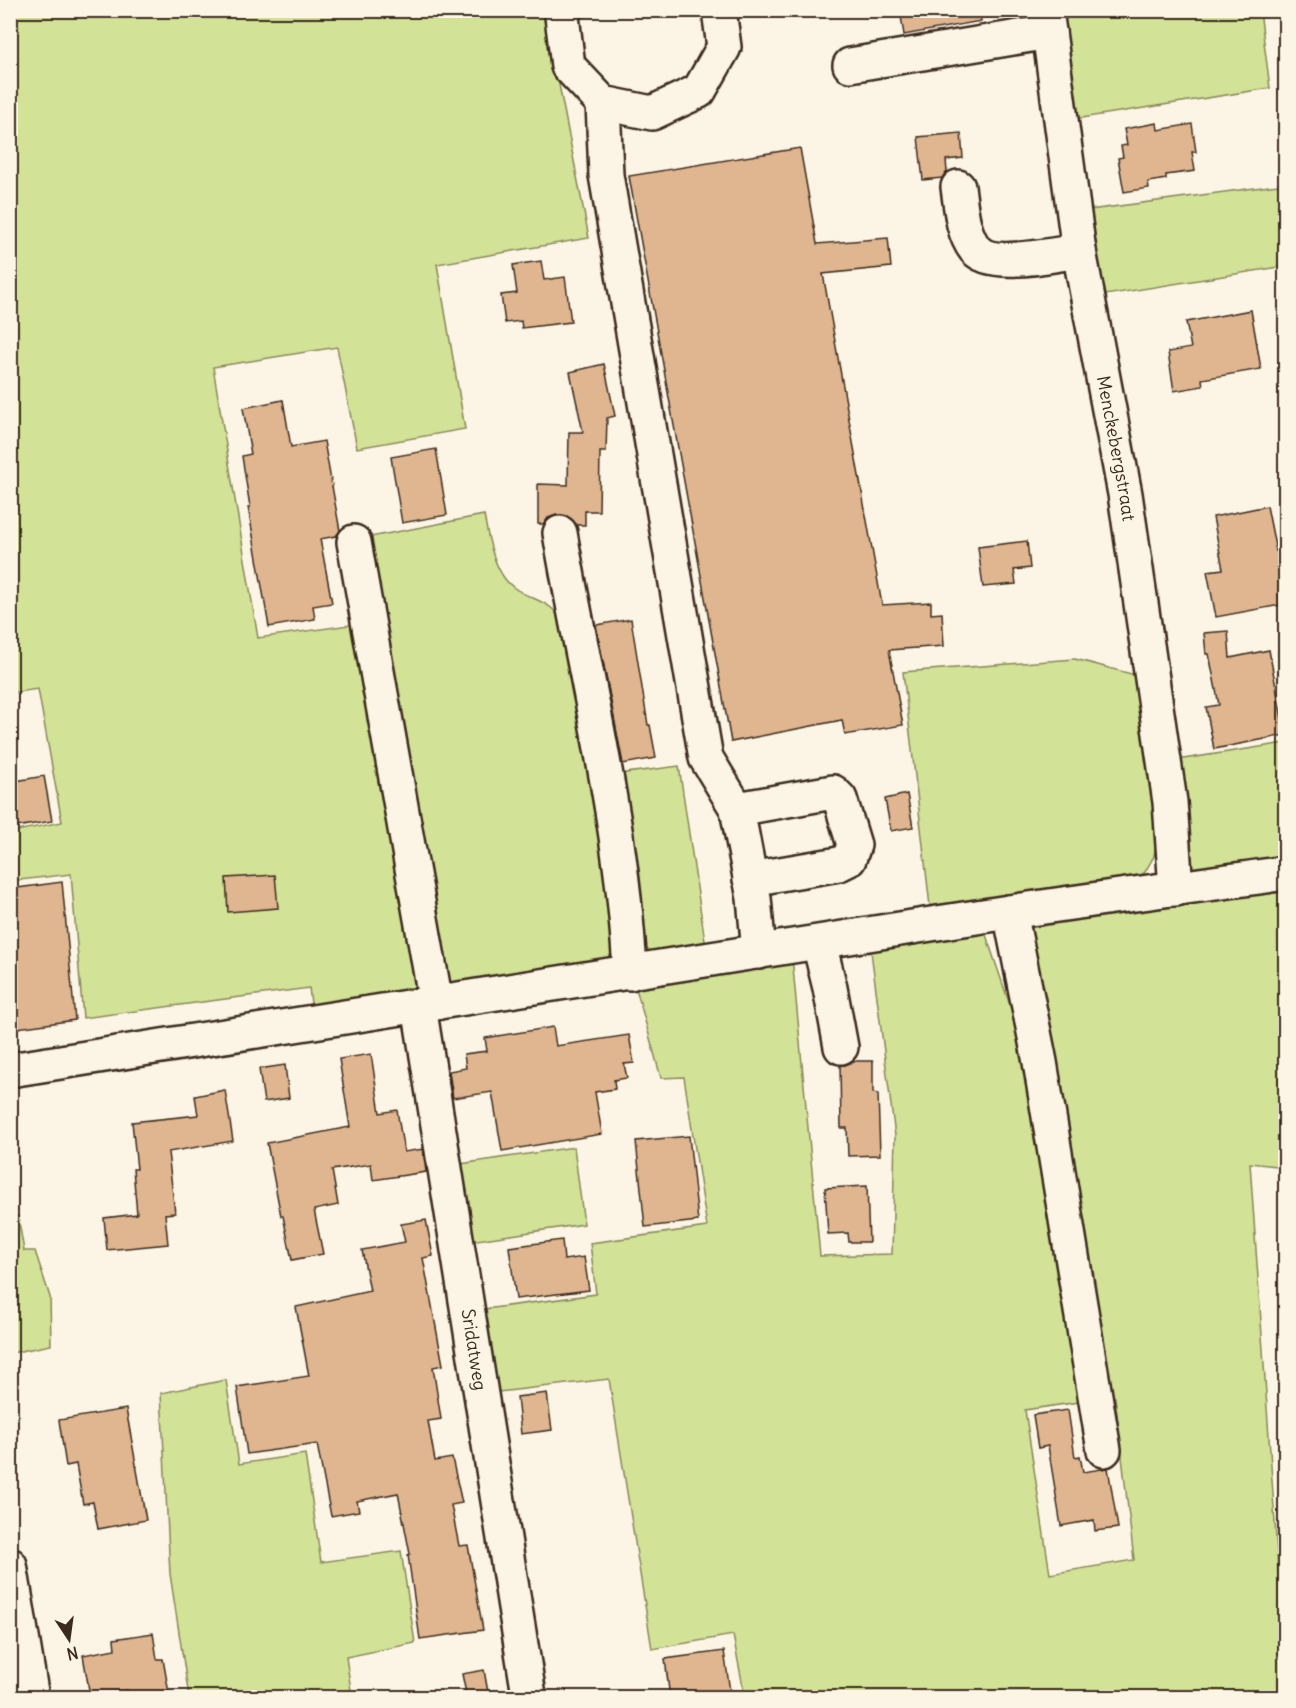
<svg xmlns="http://www.w3.org/2000/svg" width="1296" height="1708" viewBox="0 0 1296 1708" font-family="Delius,sans-serif">
<rect width="100%" height="100%" fill="#fcf5e5"/>
<filter id="ink" filterUnits="userSpaceOnUse"><feTurbulence type="fractalNoise" baseFrequency=".0167" numOctaves="2"/><feDisplacementMap in="SourceGraphic" scale="12" xChannelSelector="R" yChannelSelector="G"/><feConvolveMatrix kernelMatrix="1 2 1 2 8 2 1 2 1" color-interpolation-filters="sRGB"/></filter>
<g filter="url(#ink)">
<path fill="#d2e296" stroke="#86865a" stroke-width="1.5" d="M 10,11 L 615,11 L 547,23 L 589,238 L 437,264 L 465,429 L 357,448 L 337,347 L 213,367 L 258,638 L 356,624 L 419,989 L 408,996 L 312,1011 L 309,988 L 83,1018 L 71,874 L 11,881 L 11,832 L 62,822 L 38,689 L 11,693 L 10,69 L 15,68 L 11,47 Z
M 1054,11 L 1260,11 L 1270,88 L 1069,120 Z
M 1285,184 L 1285,266 L 1093,297 L 1082,211 Z
M 484,515 C 488,537 494,573 513,587 C 528,599 548,600 559,616 L 592,765 L 612,908 L 613,951 L 604,965 L 443,991 L 365,538 Z
M 1285,651 L 1286,651 L 1285,694 L 1278,652 Z
M 1075,659 L 1143,677 L 1159,822 L 1154,856 L 1145,872 L 1131,882 L 931,915 L 903,672 Z
M 1285,743 L 1285,861 L 1195,874 L 1179,868 L 1171,761 Z
M 679,766 L 706,948 L 634,959 L 611,775 Z
M 1285,886 L 1285,1167 L 1250,1163 L 1285,1667 L 1285,1697 L 745,1697 L 733,1635 L 652,1649 L 609,1379 L 490,1393 L 478,1310 L 596,1294 L 590,1243 L 707,1227 L 684,1077 L 661,1078 L 634,981 L 792,957 L 820,1256 L 892,1254 L 895,1136 L 870,944 L 984,929 L 1030,1064 L 1086,1401 L 1025,1410 L 1050,1574 L 1134,1560 L 1115,1397 L 1105,1398 L 999,923 Z
M 574,1147 L 584,1224 L 464,1242 L 454,1165 Z
M 18,1216 L 24,1251 L 35,1251 L 50,1297 L 51,1345 L 11,1353 L 11,1217 Z
M 226,1380 L 239,1464 L 305,1454 L 321,1562 L 401,1551 L 415,1643 L 346,1657 L 352,1697 L 189,1697 L 170,1574 L 161,1393 Z"/>
<path fill="#dfb690" stroke="#3b2a1e" stroke-width="1.5" d="M 900,10 L 980,10 L 981,21 L 904,35 Z
M 1157,123 L 1158,130 L 1192,124 L 1196,152 L 1192,152 L 1195,171 L 1166,175 L 1166,179 L 1148,182 L 1149,188 L 1124,192 L 1118,158 L 1123,157 L 1121,146 L 1127,145 L 1124,129 Z
M 961,133 L 963,158 L 946,160 L 947,172 L 942,178 L 923,180 L 918,137 Z
M 800,148 L 817,244 L 888,238 L 891,267 L 823,274 L 882,605 L 931,602 L 931,614 L 942,613 L 944,646 L 889,650 L 903,725 L 845,735 L 842,720 L 731,742 L 629,176 Z
M 541,261 L 544,280 L 565,277 L 571,322 L 522,328 L 521,321 L 505,323 L 501,295 L 517,293 L 513,265 Z
M 1251,310 L 1261,369 L 1202,379 L 1203,386 L 1174,391 L 1168,352 L 1191,348 L 1186,322 Z
M 604,364 L 615,416 L 607,418 L 606,452 L 600,452 L 599,511 L 585,511 L 585,525 L 576,525 L 567,516 L 557,515 L 548,518 L 544,524 L 538,524 L 538,484 L 568,485 L 569,432 L 583,432 L 570,372 Z
M 283,400 L 291,447 L 324,441 L 340,531 L 336,536 L 320,539 L 332,603 L 313,606 L 315,619 L 269,627 L 248,507 L 250,507 L 242,456 L 251,454 L 243,408 Z
M 436,449 L 447,515 L 402,523 L 391,457 Z
M 1267,506 L 1276,551 L 1286,549 L 1286,604 L 1216,617 L 1207,571 L 1223,569 L 1213,517 Z
M 1027,541 L 1030,568 L 1014,570 L 1016,584 L 983,587 L 978,547 Z
M 631,619 L 648,725 L 650,725 L 656,758 L 623,764 L 596,625 Z
M 1228,631 L 1230,658 L 1269,650 L 1285,735 L 1214,749 L 1206,707 L 1219,705 L 1209,654 L 1206,654 L 1204,633 Z
M 44,776 L 52,821 L 10,828 L 10,782 Z
M 907,794 L 913,827 L 891,831 L 885,799 Z
M 275,875 L 278,908 L 228,912 L 226,878 Z
M 62,882 L 75,1020 L 10,1029 L 10,889 Z
M 553,1027 L 556,1046 L 629,1035 L 634,1063 L 624,1064 L 627,1078 L 614,1080 L 615,1089 L 595,1092 L 602,1134 L 502,1151 L 492,1092 L 453,1098 L 449,1071 L 466,1068 L 464,1054 L 487,1051 L 485,1038 Z
M 371,1054 L 380,1113 L 397,1110 L 404,1152 L 423,1149 L 426,1172 L 373,1180 L 371,1164 L 332,1170 L 338,1205 L 314,1210 L 323,1254 L 292,1260 L 283,1216 L 281,1216 L 267,1143 L 350,1127 L 339,1059 Z
M 853,1061 L 873,1061 L 873,1093 L 878,1094 L 880,1155 L 848,1156 L 847,1128 L 841,1128 L 840,1065 L 845,1065 Z
M 285,1065 L 289,1098 L 264,1102 L 259,1069 Z
M 225,1090 L 233,1141 L 168,1152 L 175,1213 L 165,1214 L 168,1244 L 107,1250 L 104,1218 L 137,1214 L 133,1169 L 137,1169 L 132,1122 L 198,1115 L 195,1096 Z
M 689,1136 L 698,1221 L 645,1227 L 636,1141 Z
M 867,1186 L 869,1242 L 849,1242 L 848,1233 L 828,1234 L 825,1188 Z
M 426,1220 L 433,1256 L 423,1258 L 443,1365 L 433,1367 L 441,1419 L 428,1421 L 435,1461 L 452,1458 L 462,1503 L 451,1505 L 459,1546 L 468,1545 L 483,1630 L 420,1639 L 408,1555 L 410,1554 L 398,1493 L 357,1501 L 359,1511 L 331,1516 L 317,1444 L 247,1454 L 237,1387 L 309,1376 L 296,1307 L 370,1291 L 362,1250 L 405,1242 L 401,1224 Z
M 562,1240 L 564,1260 L 584,1257 L 589,1290 L 516,1299 L 509,1247 Z
M 547,1393 L 552,1430 L 521,1434 L 517,1397 Z
M 126,1409 L 146,1520 L 98,1529 L 93,1502 L 83,1504 L 76,1464 L 66,1466 L 59,1420 Z
M 1068,1410 L 1075,1457 L 1080,1456 L 1083,1472 L 1108,1468 L 1118,1528 L 1095,1531 L 1094,1520 L 1061,1526 L 1048,1446 L 1038,1448 L 1033,1415 Z
M 153,1633 L 157,1659 L 163,1659 L 169,1693 L 129,1698 L 127,1690 L 90,1696 L 83,1655 L 115,1649 L 114,1639 Z
M 724,1651 L 731,1698 L 670,1698 L 665,1659 Z
M 484,1670 L 489,1698 L 467,1698 L 462,1674 Z"/>
<g fill="none" stroke-linecap="round" stroke-linejoin="round">
<defs>
<g id="minor">
<path d="M 565,10 L 562,16 L 568,66 L 603,103 L 652,113 L 699,91 L 724,47 L 719,10"/>
<path id="s1" d="M 1046,10 L 1079,251 L 1125,494 L 1170,802 L 1176,889"/>
<path d="M 850,65 L 1049,32"/>
<path d="M 603,103 L 606,175 L 706,758 L 737,809 L 754,898 L 759,952"/>
<path d="M 958,187 C 961,207 962,232 975,249 C 991,269 1056,254 1079,251"/>
<path d="M 560,533 C 585,679 623,824 630,973"/>
<path d="M 354,542 L 436,1003"/>
<path d="M 737,809 L 833,792 L 840,799 L 854,845 L 849,859 L 839,864 L 750,879"/>
<path d="M 1010,912 L 1040,1062 L 1104,1450"/>
<path d="M 819,943 L 830,988 L 841,1047"/>
<path id="s2" d="M 419,1006 L 529,1695"/>
<path d="M 10,1070 C 344,1020 676,963 1009,912 C 1101,898 1194,886 1286,873"/>
<path d="M 10,1565 L 32,1698"/>
</g>
</defs>
<use href="#minor" stroke="#3b2a1e" stroke-width="38"/>
<use href="#minor" stroke="#fcf5e5" stroke-width="33"/>
</g>
</g>
<g text-anchor="middle" stroke-width="5" stroke-linejoin="round" paint-order="stroke">
<g font-size="18" fill="#3b2a1e" stroke="#fcf5e5">
<text dy="6" stroke="none"><textPath href="#s1" startOffset="444">Menckebergstraat</textPath></text>
<text dy="6" stroke="none"><textPath href="#s2" startOffset="348">Sridatweg</textPath></text>
</g>
</g>
<rect width="1296" height="1708" fill="none" stroke="#fcf5e5" stroke-width="36"/>
<rect x="18" y="18" width="1260" height="1672" fill="none" stroke="#3b2a1e" stroke-width="2" filter="url(#ink)"/>
<g transform="translate(69 1639) rotate(167)" stroke="#fcf5e5" stroke-width="4.5" paint-order="stroke">
<path d="M0-4.5L10 22L0 15L-10 22Z" fill="#3b2a1e"/>
<text y="-9" font-size="16" font-weight="bold" text-anchor="middle" fill="#3b2a1e">N</text>
</g>
</svg>
